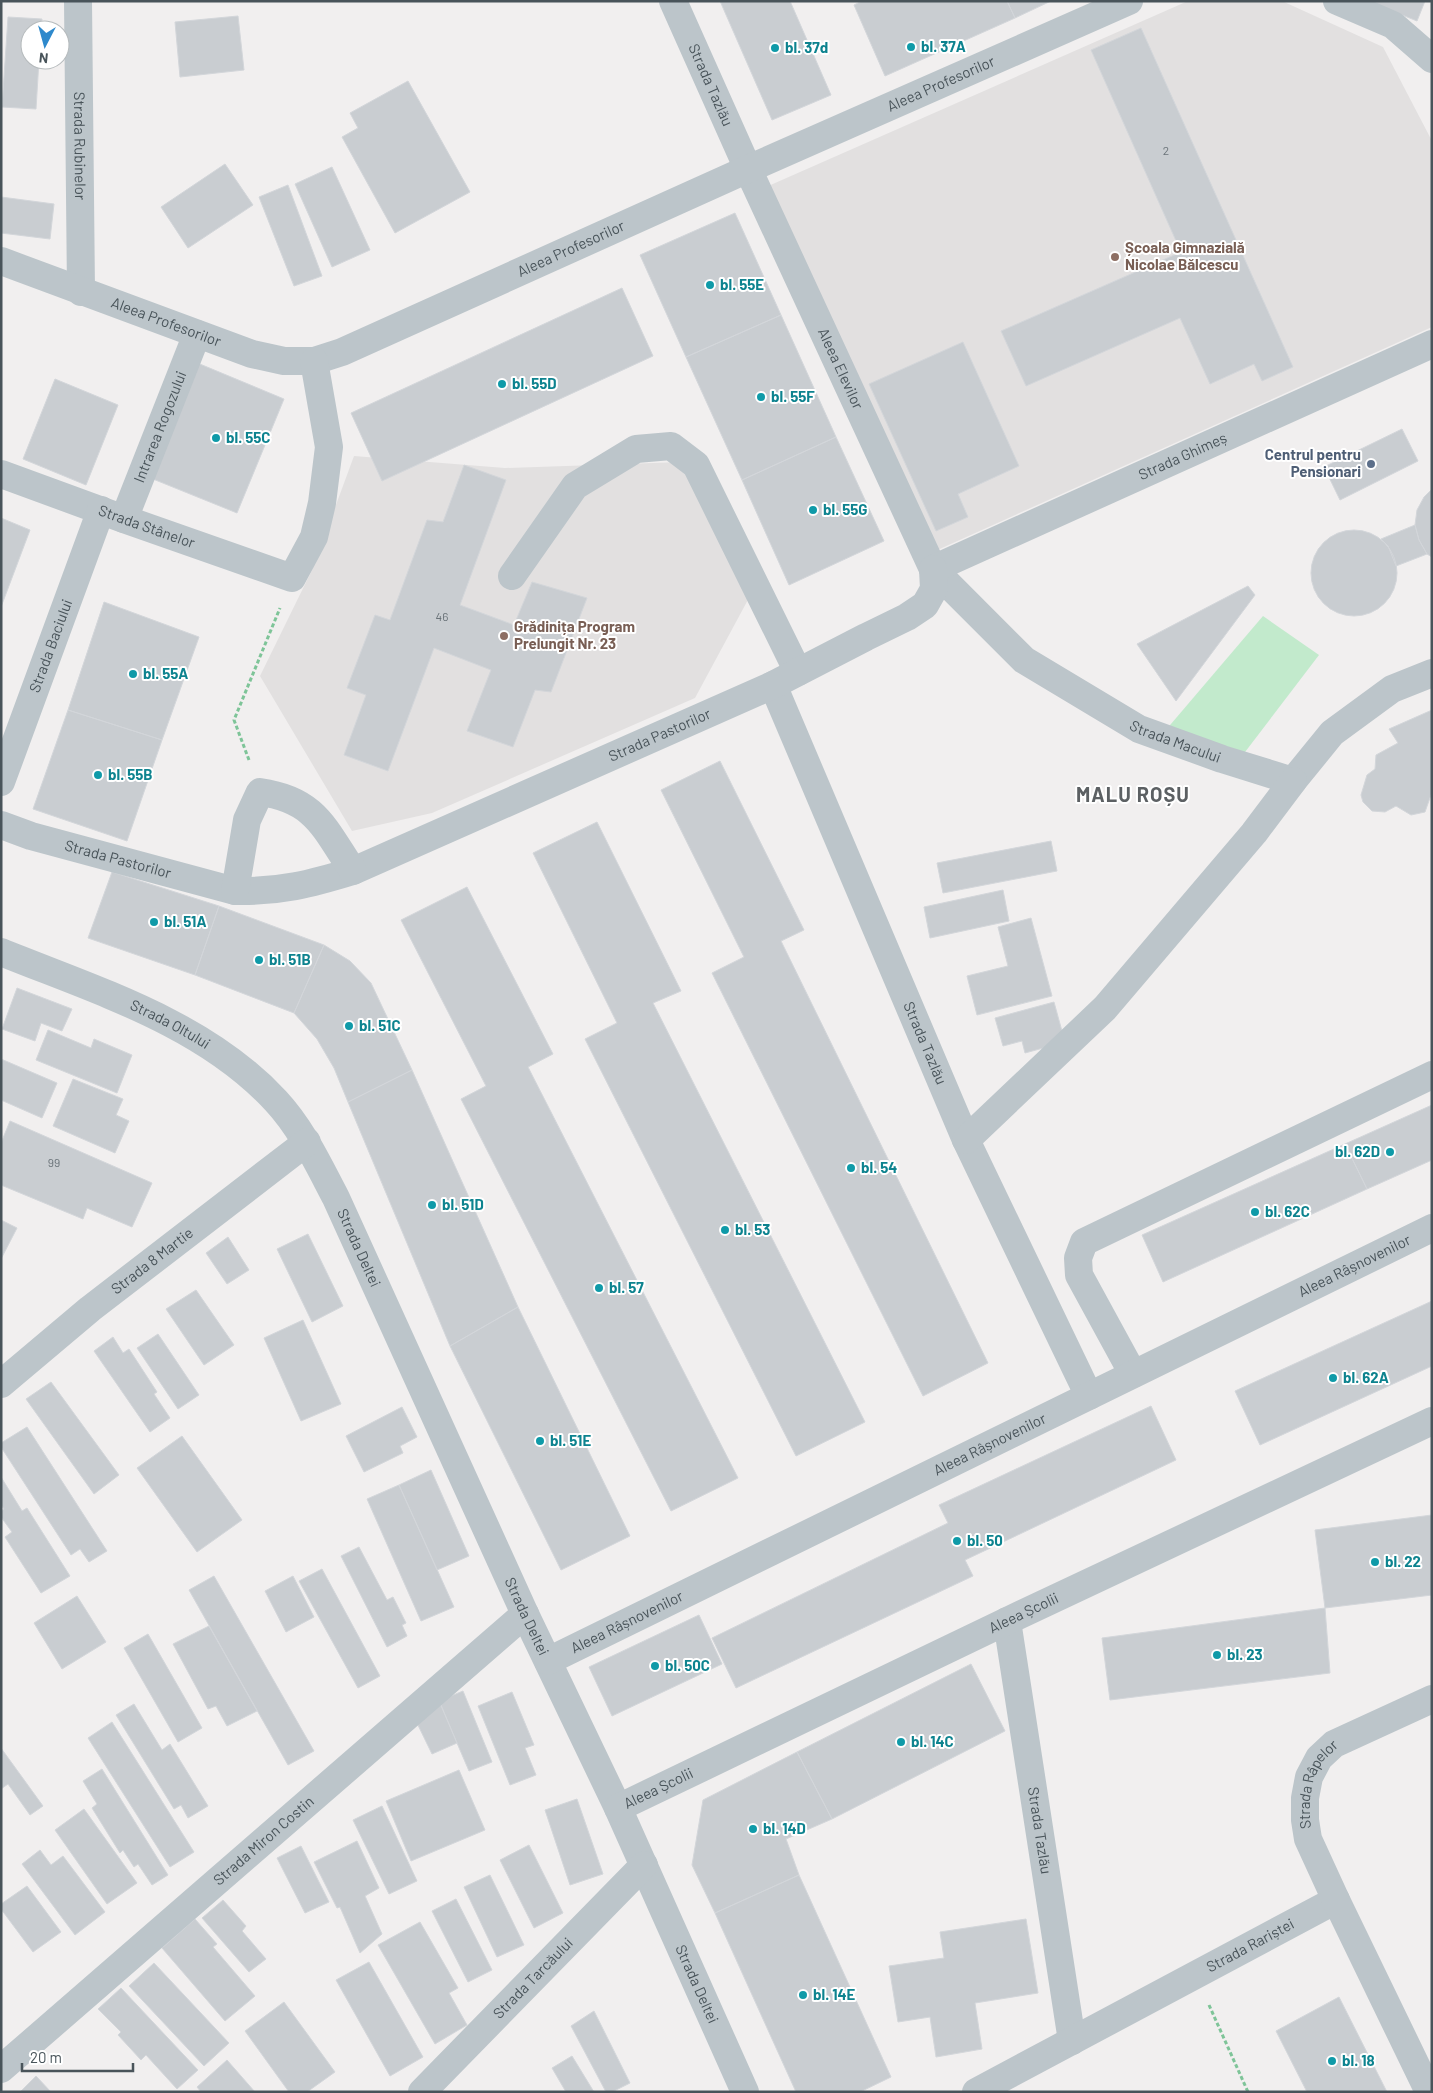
<svg xmlns="http://www.w3.org/2000/svg" width="1433" height="2093" viewBox="0 0 1433 2093" font-family="Barlow,sans-serif">
<rect width="100%" height="100%" fill="#f1efef"/>
<path fill="#e2e0e0" d="M 1188,1 L 1282,1 L 1383,47 L 1432,141 L 1432,327 L 933,552 L 766,187 Z
M 354,456 L 505,468 L 682,462 L 750,596 L 695,698 L 432,813 L 352,831 L 260,676 L 312,570 Z"/>
<path fill="#c2eacc" d="M 1263,616 L 1319,655 L 1242,756 L 1165,731 Z"/>
<path fill="#c9cdd1" stroke="#d3d6da" d="M 720,1 L 790,1 L 831,95 L 772,120 Z
M 862,1 L 1007,1 L 1015,18 L 885,76 L 854,5 Z
M 1007,1 L 1051,1 L 1015,18 Z
M 1368,1 L 1425,1 L 1417,21 Z
M 238,16 L 244,70 L 180,77 L 175,22 Z
M 8,17 L 42,19 L 41,30 L 30,30 L 30,60 L 39,60 L 36,109 L 2,107 Z
M 1141,28 L 1293,367 L 1262,381 L 1254,364 L 1210,384 L 1180,318 L 1026,386 L 1001,331 L 1181,252 L 1091,50 Z
M 408,81 L 470,192 L 395,233 L 342,137 L 358,128 L 350,113 Z
M 225,164 L 253,205 L 188,248 L 161,207 Z
M 332,167 L 370,250 L 332,267 L 295,184 Z
M 288,185 L 322,276 L 294,286 L 259,197 Z
M 1,197 L 54,204 L 50,239 L 1,233 Z
M 735,213 L 781,315 L 686,357 L 640,255 Z
M 622,288 L 653,356 L 382,481 L 351,413 Z
M 781,315 L 836,437 L 742,480 L 686,357 Z
M 963,342 L 1019,466 L 958,494 L 968,517 L 936,531 L 869,384 Z
M 195,362 L 284,399 L 237,513 L 148,477 Z
M 55,379 L 118,405 L 86,485 L 23,459 Z
M 1402,429 L 1418,461 L 1340,500 L 1324,467 Z
M 836,437 L 884,541 L 789,585 L 742,480 Z
M 464,465 L 506,480 L 460,605 L 514,625 L 532,582 L 587,598 L 551,692 L 535,690 L 513,747 L 467,731 L 491,670 L 434,648 L 388,771 L 344,755 L 366,695 L 347,688 L 375,615 L 390,620 L 427,520 L 443,522 Z
M 1432,489 L 1432,557 L 1427,554 L 1419,540 L 1415,525 L 1417,510 L 1424,497 Z
M 1,518 L 30,530 L 1,607 Z
M 1415,525 L 1419,540 L 1427,554 L 1396,566 L 1388,546 L 1381,539 Z
M1311 573a43 43 0 1 1 86 0a43 43 0 1 1-86 0Z
M 1248,586 L 1255,595 L 1176,701 L 1137,644 Z
M 104,602 L 199,637 L 162,740 L 68,710 Z
M 68,710 L 162,740 L 127,841 L 33,809 Z
M 1432,710 L 1432,792 L 1425,812 L 1411,815 L 1396,806 L 1385,812 L 1372,811 L 1363,802 L 1361,795 L 1367,775 L 1375,769 L 1376,755 L 1398,743 L 1389,729 Z
M 720,761 L 804,930 L 781,941 L 988,1363 L 923,1396 L 712,973 L 744,957 L 661,790 Z
M 597,822 L 681,991 L 653,1003 L 865,1422 L 796,1456 L 585,1039 L 617,1023 L 533,853 Z
M 1051,841 L 1057,871 L 943,893 L 937,863 Z
M 112,872 L 219,906 L 195,975 L 88,938 Z
M 467,887 L 553,1054 L 528,1067 L 738,1478 L 671,1511 L 461,1099 L 486,1086 L 401,920 Z
M 1003,890 L 1009,921 L 930,938 L 924,907 Z
M 219,906 L 324,945 L 294,1013 L 195,975 Z
M 1031,918 L 1052,996 L 977,1015 L 967,976 L 1008,966 L 998,927 Z
M 324,945 L 350,961 L 371,983 L 412,1070 L 348,1102 L 334,1068 L 317,1039 L 294,1013 Z
M 17,988 L 72,1009 L 62,1031 L 41,1023 L 35,1041 L 2,1029 Z
M 1054,1002 L 1065,1042 L 1025,1053 L 1022,1041 L 1003,1046 L 995,1018 Z
M 48,1030 L 91,1048 L 94,1039 L 132,1055 L 117,1093 L 36,1060 Z
M 1,1059 L 57,1083 L 42,1118 L 1,1100 Z
M 412,1070 L 518,1307 L 450,1346 L 348,1102 Z
M 73,1079 L 123,1099 L 116,1115 L 129,1121 L 115,1153 L 53,1126 Z
M 1432,1105 L 1432,1160 L 1367,1189 L 1345,1144 Z
M 10,1121 L 152,1183 L 132,1227 L 87,1208 L 83,1219 L 1,1185 L 1,1143 Z
M 1345,1144 L 1367,1189 L 1163,1282 L 1142,1235 Z
M 1,1220 L 17,1228 L 1,1259 Z
M 308,1234 L 343,1306 L 312,1322 L 277,1249 Z
M 228,1237 L 249,1270 L 227,1284 L 206,1253 Z
M 196,1290 L 234,1345 L 204,1365 L 166,1309 Z
M 1432,1301 L 1432,1366 L 1260,1445 L 1235,1391 Z
M 518,1307 L 630,1536 L 561,1570 L 450,1346 Z
M 303,1320 L 341,1404 L 301,1421 L 264,1338 Z
M 158,1334 L 199,1395 L 178,1409 L 137,1348 Z
M 113,1337 L 123,1353 L 129,1349 L 157,1392 L 154,1394 L 170,1418 L 150,1432 L 94,1351 Z
M 51,1382 L 119,1475 L 94,1494 L 26,1399 Z
M 1151,1406 L 1176,1460 L 965,1560 L 973,1576 L 736,1688 L 712,1638 L 948,1523 L 939,1505 Z
M 402,1407 L 417,1437 L 400,1446 L 403,1453 L 364,1472 L 346,1436 Z
M 27,1427 L 107,1551 L 89,1562 L 80,1549 L 71,1555 L 1,1447 L 1,1443 Z
M 182,1436 L 242,1520 L 197,1552 L 137,1468 Z
M 431,1470 L 469,1556 L 437,1570 L 399,1485 Z
M 1,1477 L 22,1511 L 27,1508 L 70,1576 L 41,1593 L 5,1537 L 12,1532 L 1,1517 L 1,1511 L 4,1509 L 1,1505 Z
M 399,1485 L 454,1607 L 421,1621 L 367,1499 Z
M 1432,1515 L 1432,1595 L 1325,1608 L 1315,1530 Z
M 359,1547 L 387,1600 L 393,1597 L 406,1623 L 402,1625 L 407,1636 L 387,1647 L 341,1556 Z
M 322,1569 L 380,1676 L 358,1688 L 299,1581 Z
M 214,1576 L 314,1751 L 288,1765 L 189,1590 Z
M 293,1576 L 314,1617 L 286,1632 L 265,1591 Z
M 77,1596 L 106,1642 L 62,1669 L 34,1623 Z
M 1325,1608 L 1330,1673 L 1110,1700 L 1102,1638 Z
M 699,1615 L 722,1664 L 612,1716 L 589,1667 Z
M 209,1626 L 257,1711 L 227,1726 L 216,1706 L 208,1709 L 173,1644 Z
M 148,1634 L 202,1728 L 178,1742 L 124,1648 Z
M 971,1664 L 1005,1731 L 832,1819 L 797,1752 Z
M 463,1691 L 492,1762 L 469,1771 L 439,1701 Z
M 512,1692 L 534,1745 L 525,1748 L 536,1775 L 510,1785 L 478,1706 Z
M 134,1704 L 162,1750 L 170,1744 L 208,1806 L 188,1818 L 181,1805 L 174,1809 L 116,1715 Z
M 441,1705 L 457,1743 L 432,1754 L 415,1719 Z
M 112,1722 L 194,1852 L 170,1867 L 88,1738 Z
M 1,1748 L 43,1806 L 30,1815 L 8,1784 L 1,1789 Z
M 797,1752 L 832,1819 L 786,1839 L 799,1875 L 715,1913 L 692,1865 L 703,1800 Z
M 102,1769 L 168,1875 L 152,1885 L 138,1864 L 134,1867 L 123,1850 L 120,1853 L 92,1808 L 97,1804 L 83,1781 Z
M 459,1770 L 485,1830 L 411,1861 L 386,1801 Z
M 577,1799 L 603,1874 L 570,1885 L 545,1810 Z
M 382,1806 L 417,1881 L 389,1894 L 353,1820 Z
M 84,1809 L 137,1883 L 107,1904 L 55,1830 Z
M 357,1841 L 379,1888 L 365,1896 L 382,1934 L 360,1953 L 340,1907 L 337,1908 L 314,1862 Z
M 529,1845 L 563,1913 L 534,1928 L 500,1860 Z
M 301,1846 L 329,1902 L 305,1913 L 277,1858 Z
M 40,1850 L 51,1865 L 63,1856 L 105,1912 L 75,1935 L 22,1864 Z
M 490,1875 L 524,1945 L 497,1957 L 464,1887 Z
M 799,1875 L 891,2077 L 860,2092 L 796,2092 L 715,1913 Z
M 27,1886 L 61,1932 L 33,1952 L 1,1909 L 1,1904 Z
M 456,1899 L 492,1970 L 468,1982 L 432,1911 Z
M 223,1900 L 246,1926 L 242,1931 L 266,1959 L 249,1972 L 202,1918 Z
M 195,1919 L 217,1944 L 213,1947 L 255,1996 L 225,2021 L 162,1948 Z
M 1026,1919 L 1038,1993 L 975,2003 L 982,2049 L 936,2057 L 930,2017 L 898,2022 L 889,1966 L 944,1958 L 940,1932 Z
M 420,1922 L 458,1988 L 449,1993 L 467,2025 L 435,2044 L 378,1945 Z
M 369,1962 L 423,2057 L 390,2076 L 336,1980 Z
M 154,1963 L 229,2043 L 204,2066 L 129,1986 Z
M 121,1988 L 198,2070 L 177,2089 L 146,2055 L 141,2060 L 118,2035 L 121,2032 L 98,2009 Z
M 1339,1997 L 1387,2092 L 1307,2092 L 1276,2031 Z
M 284,2002 L 335,2072 L 307,2092 L 289,2092 L 245,2031 Z
M 594,2011 L 630,2083 L 612,2092 L 606,2092 L 571,2026 Z
M 572,2056 L 594,2092 L 566,2092 L 552,2068 Z
M 227,2060 L 255,2092 L 201,2092 L 197,2087 Z
M 36,2076 L 51,2092 L 20,2092 Z"/>
<g fill="none" stroke-linecap="round" stroke-linejoin="round">
<path stroke="#7ec498" stroke-width="3" stroke-dasharray="4 2.5" stroke-linecap="butt" d="M 249,760 L 234,720 L 280,608
M 1209,2005 L 1248,2092"/>
<g stroke="#bcc5ca" stroke-width="28">
<path id="s1" d="M 78,1 L 81,292"/>
<path id="s2" d="M 673,1 L 748,169 L 933,569 L 1024,660 L 1139,729 L 1222,759 L 1293,781 L 1332,733 L 1392,689 L 1432,673"/>
<path d="M 1337,1 L 1393,25 L 1432,59"/>
<path id="s3" d="M 1,261 L 252,354 L 284,361 L 314,361 L 342,352 L 748,169 L 1129,1"/>
<path id="s4" d="M 1,474 L 124,519 L 292,578 L 314,537 L 322,503 L 329,447 L 314,361"/>
<path id="s5" d="M 124,519 L 197,334"/>
<path id="s6" d="M 933,569 L 1432,344"/>
<path d="M 512,576 L 575,486 L 636,449 L 671,446 L 696,465 L 798,672"/>
<path id="s7" d="M 773,685 L 966,1140 L 1089,1396"/>
<path id="s8" d="M 1,782 L 101,510"/>
<path id="s9" d="M 1,825 L 31,836 L 235,891 C 279,892 311,884 353,871 L 773,685 L 866,637 L 907,617 L 925,605 L 934,589 L 933,569"/>
<path d="M 235,891 L 247,820 L 260,792 C 316,800 324,828 353,871"/>
<path id="s10" d="M 1,952 C 97,991 204,1023 276,1101 C 302,1129 318,1164 336,1198 L 525,1614 L 618,1808 L 745,2092"/>
<path d="M 966,1140 L 1105,1008 L 1254,833 L 1293,781"/>
<path d="M 1133,1374 L 1079,1275 L 1078,1258 L 1084,1242 L 1432,1075"/>
<path id="s11" d="M 1,1384 L 90,1309 L 307,1142"/>
<path id="s12" d="M 1007,1621 L 1072,2041"/>
<path id="s13" d="M 548,1661 L 1432,1228"/>
<path id="s14" d="M 618,1808 L 1007,1621 L 1432,1421"/>
<path id="s15" d="M 1,2069 L 525,1614"/>
<path id="s16" d="M 422,2092 L 644,1865"/>
<path id="s17" d="M 976,2092 L 1336,1900"/>
<path id="s18" d="M 1429,2092 L 1336,1900 L 1308,1839 L 1305,1820 L 1305,1798 L 1309,1777 L 1319,1758 L 1334,1744 L 1432,1699"/>
</g>
</g>
<g fill="#0f9aa8" stroke="#fff" stroke-width="2">
<circle cx="911" cy="47" r="5"/>
<circle cx="775" cy="48" r="5"/>
<circle cx="710" cy="285" r="5"/>
<circle cx="502" cy="384" r="5"/>
<circle cx="761" cy="397" r="5"/>
<circle cx="216" cy="438" r="5"/>
<circle cx="813" cy="510" r="5"/>
<circle cx="133" cy="674" r="5"/>
<circle cx="98" cy="775" r="5"/>
<circle cx="154" cy="922" r="5"/>
<circle cx="259" cy="960" r="5"/>
<circle cx="349" cy="1026" r="5"/>
<circle cx="1390" cy="1152" r="5"/>
<circle cx="851" cy="1168" r="5"/>
<circle cx="432" cy="1205" r="5"/>
<circle cx="1255" cy="1212" r="5"/>
<circle cx="725" cy="1230" r="5"/>
<circle cx="599" cy="1288" r="5"/>
<circle cx="1333" cy="1378" r="5"/>
<circle cx="540" cy="1441" r="5"/>
<circle cx="957" cy="1541" r="5"/>
<circle cx="1375" cy="1562" r="5"/>
<circle cx="1217" cy="1655" r="5"/>
<circle cx="655" cy="1666" r="5"/>
<circle cx="901" cy="1742" r="5"/>
<circle cx="753" cy="1829" r="5"/>
<circle cx="803" cy="1995" r="5"/>
<circle cx="1332" cy="2061" r="5"/>
</g>
<g fill="#8d6e63" stroke="#fff" stroke-width="2">
<circle cx="1115" cy="257" r="5"/>
<circle cx="504" cy="636" r="5"/>
</g>
<circle fill="#5c6f8a" stroke="#fff" stroke-width="2" cx="1371" cy="464" r="5"/>
<g text-anchor="middle" stroke-width="4" stroke-linejoin="round" paint-order="stroke">
<g font-size="12" fill="#697278">
<text x="1166" y="155">2</text>
<text x="442" y="621">46</text>
<text x="54" y="1167">99</text>
</g>
<g font-size="15" font-weight="bold" fill="#0d838f" stroke="#fff" text-anchor="start">
<text x="921" y="52">bl. 37A</text>
<text x="785" y="53">bl. 37d</text>
<text x="720" y="290">bl. 55E</text>
<text x="512" y="389">bl. 55D</text>
<text x="771" y="402">bl. 55F</text>
<text x="226" y="443">bl. 55C</text>
<text x="823" y="515">bl. 55G</text>
<text x="143" y="679">bl. 55A</text>
<text x="108" y="780">bl. 55B</text>
<text x="164" y="927">bl. 51A</text>
<text x="269" y="965">bl. 51B</text>
<text x="359" y="1031">bl. 51C</text>
<text x="1380" y="1157" text-anchor="end">bl. 62D</text>
<text x="861" y="1173">bl. 54</text>
<text x="442" y="1210">bl. 51D</text>
<text x="1265" y="1217">bl. 62C</text>
<text x="735" y="1235">bl. 53</text>
<text x="609" y="1293">bl. 57</text>
<text x="1343" y="1383">bl. 62A</text>
<text x="550" y="1446">bl. 51E</text>
<text x="967" y="1546">bl. 50</text>
<text x="1385" y="1567">bl. 22</text>
<text x="1227" y="1660">bl. 23</text>
<text x="665" y="1671">bl. 50C</text>
<text x="911" y="1747">bl. 14C</text>
<text x="763" y="1834">bl. 14D</text>
<text x="813" y="2000">bl. 14E</text>
<text x="1342" y="2066">bl. 18</text>
</g>
<g font-size="15" fill="#49545a" stroke="#fff">
<text dy="5" stroke="none"><textPath href="#s3" startOffset="1016">Aleea Profesorilor</textPath></text>
<text dy="5" stroke="none"><textPath href="#s2" startOffset="92">Strada Tazlău</textPath></text>
<text dy="5" stroke="none"><textPath href="#s1" startOffset="145">Strada Rubinelor</textPath></text>
<text dy="5" stroke="none"><textPath href="#s3" startOffset="611">Aleea Profesorilor</textPath></text>
<text dy="5" stroke="none"><textPath href="#s3" startOffset="176">Aleea Profesorilor</textPath></text>
<text dy="5" stroke="none"><textPath href="#s2" startOffset="404">Aleea Elevilor</textPath></text>
<text dy="5" stroke="none"><textPath href="#s5" startOffset="99">Intrarea Rogozului</textPath></text>
<text dy="5" stroke="none"><textPath href="#s6" startOffset="274">Strada Ghimeș</textPath></text>
<text dy="5" stroke="none"><textPath href="#s4" startOffset="155">Strada Stânelor</textPath></text>
<text dy="5" stroke="none"><textPath href="#s8" startOffset="145">Strada Baciului</textPath></text>
<text dy="5" stroke="none"><textPath href="#s9" startOffset="699">Strada Pastorilor</textPath></text>
<text dy="5" stroke="none"><textPath href="#s2" startOffset="926">Strada Macului</textPath></text>
<text dy="5" stroke="none"><textPath href="#s9" startOffset="122">Strada Pastorilor</textPath></text>
<text dy="5" stroke="none"><textPath href="#s10" startOffset="184">Strada Oltului</textPath></text>
<text dy="5" stroke="none"><textPath href="#s7" startOffset="389">Strada Tazlău</textPath></text>
<text dy="5" stroke="none"><textPath href="#s10" startOffset="485">Strada Deltei</textPath></text>
<text dy="5" stroke="none"><textPath href="#s11" startOffset="195">Strada 8 Martie</textPath></text>
<text dy="5" stroke="none"><textPath href="#s13" startOffset="898">Aleea Râșnovenilor</textPath></text>
<text dy="5" stroke="none"><textPath href="#s13" startOffset="492">Aleea Râșnovenilor</textPath></text>
<text dy="5" stroke="none"><textPath href="#s14" startOffset="450">Aleea Școlii</textPath></text>
<text dy="5" stroke="none"><textPath href="#s10" startOffset="890">Strada Deltei</textPath></text>
<text dy="5" stroke="none"><textPath href="#s13" startOffset="88">Aleea Râșnovenilor</textPath></text>
<text dy="5" stroke="none"><textPath href="#s14" startOffset="45">Aleea Școlii</textPath></text>
<text dy="5" stroke="none"><textPath href="#s18" startOffset="339">Strada Râpelor</textPath></text>
<text dy="5" stroke="none"><textPath href="#s12" startOffset="212">Strada Tazlău</textPath></text>
<text dy="5" stroke="none"><textPath href="#s15" startOffset="348">Strada Miron Costin</textPath></text>
<text dy="5" stroke="none"><textPath href="#s17" startOffset="311">Strada Rariștei</textPath></text>
<text dy="5" stroke="none"><textPath href="#s16" startOffset="159">Strada Tarcăului</textPath></text>
<text dy="5" stroke="none"><textPath href="#s10" startOffset="1295">Strada Deltei</textPath></text>
</g>
<g font-size="15" font-weight="bold" fill="#785e54" stroke="#fff" text-anchor="start">
<text x="1125" y="253">Școala Gimnazială<tspan x="1125" dy="17">Nicolae Bălcescu</tspan></text>
<text x="514" y="632">Grădinița Program<tspan x="514" dy="17">Prelungit Nr. 23</tspan></text>
</g>
<g font-size="15" font-weight="bold" fill="#4e5e75" stroke="#fff" text-anchor="end">
<text x="1361" y="460">Centrul pentru<tspan x="1361" dy="17">Pensionari</tspan></text>
</g>
<g font-size="20" font-weight="bold" letter-spacing="1" fill="#5c6063" stroke="#fff">
<text x="1133" y="802">MALU ROȘU</text>
</g>
</g>
<rect width="1433" height="2093" fill="none" stroke="#49545a" stroke-width="5"/>
<g transform="translate(45 45) rotate(186)"><circle r="24" fill="#ffffff" stroke="#b6bbbd"/>
<path d="M0-4L9 19L0 12L-9 19Z" fill="#2e89cc"/>
<text y="-8" font-size="14" font-weight="bold" text-anchor="middle" fill="#49545a">N</text>
</g>
<path d="M22 2063v8h111v-8" fill="none" stroke="#49545a" stroke-width="2.5"/>
<text x="30" y="2063" font-size="15" fill="#49545a" stroke="#ffffff" stroke-width="4" paint-order="stroke">20 m</text>
</svg>
